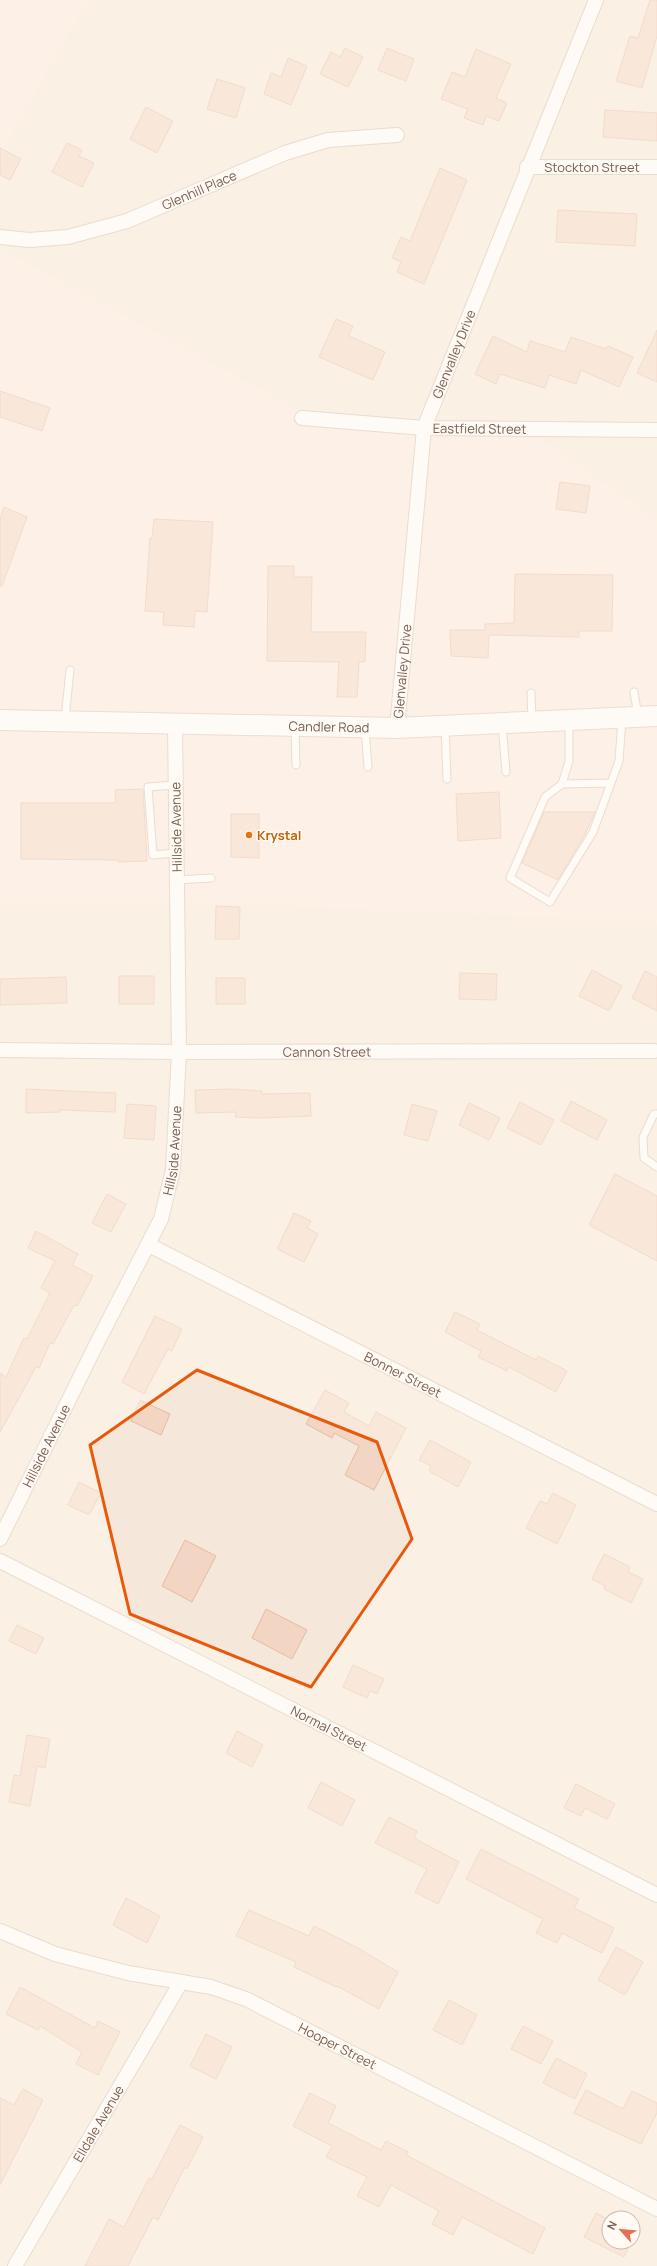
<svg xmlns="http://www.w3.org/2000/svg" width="657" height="2266" viewBox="0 0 657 2266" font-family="Manrope,sans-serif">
<rect width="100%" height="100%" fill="#fdf6ec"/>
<path fill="#f5e8da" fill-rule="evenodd" d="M 88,0 L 657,0 L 657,521 L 540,439 L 324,424 L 0,249 L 0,154 Z
M 199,902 L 652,921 L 657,923 L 657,2266 L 0,2266 L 0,904 ZM 609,2218 L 633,2218 L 633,2242 L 609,2242 Z"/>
<path fill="#fde8e0" d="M 0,0 L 88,0 L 0,154 Z
M 0,249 L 324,424 L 540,439 L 657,521 L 657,923 L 652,921 L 199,902 L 0,904 Z"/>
<path fill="#f3d5c3" stroke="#e6bba3" d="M 650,0 L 657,0 L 657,36 L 642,88 L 616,81 L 630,36 L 638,38 Z
M 345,48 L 363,57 L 348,87 L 320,74 L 331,52 L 340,57 Z
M 387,48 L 414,59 L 406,81 L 378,70 Z
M 476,49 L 511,64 L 496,98 L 507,103 L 499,121 L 486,116 L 483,125 L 464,118 L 468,109 L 441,99 L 452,72 L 465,77 Z
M 288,58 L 307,66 L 291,105 L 264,94 L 271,73 L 281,77 Z
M 217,79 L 245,88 L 236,118 L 207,109 Z
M 146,107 L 173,121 L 157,153 L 130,139 Z
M 605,110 L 657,113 L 657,141 L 603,137 Z
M 67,143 L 82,150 L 79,156 L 94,163 L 82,187 L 52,172 Z
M 0,148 L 21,159 L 10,180 L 0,175 Z
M 440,168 L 467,180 L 424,284 L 397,272 L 401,262 L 392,258 L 401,237 L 410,241 Z
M 558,210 L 637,214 L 635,246 L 556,242 Z
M 336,319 L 353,326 L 349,336 L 385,352 L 373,380 L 319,357 Z
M 657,330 L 657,382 L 637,373 Z
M 493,336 L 527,352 L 530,341 L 565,352 L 571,337 L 606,349 L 608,346 L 633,357 L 619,387 L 581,370 L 576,384 L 549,375 L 545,388 L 500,374 L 496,384 L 475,374 Z
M 0,391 L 50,408 L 42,431 L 0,417 Z
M 560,482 L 590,486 L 586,513 L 556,509 Z
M 4,507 L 27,517 L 2,586 L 0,586 L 0,519 Z
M 154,519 L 213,522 L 207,612 L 195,611 L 194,627 L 163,625 L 164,612 L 145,611 L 150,538 L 152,538 Z
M 268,566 L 294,566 L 294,577 L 312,577 L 311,632 L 366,632 L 365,662 L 359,662 L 357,697 L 337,697 L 339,662 L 267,661 Z
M 515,574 L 613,575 L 612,631 L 579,631 L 579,637 L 489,635 L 488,658 L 451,656 L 450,630 L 485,630 L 485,624 L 514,623 Z
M 143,789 L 147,861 L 118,862 L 118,860 L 21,859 L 21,803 L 116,803 L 115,790 Z
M 499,792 L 501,838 L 458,841 L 456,794 Z
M 544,812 L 595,812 L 584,836 L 558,880 L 522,863 Z
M 231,814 L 259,814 L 259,858 L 231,857 Z
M 216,906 L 240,907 L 239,939 L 215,939 Z
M 592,970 L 622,986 L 609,1011 L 579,996 Z
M 645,971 L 657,977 L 657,1011 L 632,998 Z
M 460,973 L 497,974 L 496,1000 L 459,999 Z
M 119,976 L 154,976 L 154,1004 L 119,1004 Z
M 66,977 L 67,1003 L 0,1005 L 0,979 Z
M 216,978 L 245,978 L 245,1004 L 216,1004 Z
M 26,1089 L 116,1093 L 115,1112 L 60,1110 L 60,1112 L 26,1113 Z
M 233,1089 L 262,1091 L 262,1094 L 310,1093 L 311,1116 L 261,1118 L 235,1117 L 236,1112 L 196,1113 L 195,1090 Z
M 571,1101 L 607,1120 L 597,1140 L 561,1121 Z
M 520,1102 L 554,1120 L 541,1145 L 507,1128 Z
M 469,1103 L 500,1118 L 489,1140 L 459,1125 Z
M 127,1104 L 156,1106 L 154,1140 L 124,1138 Z
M 412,1104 L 437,1111 L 428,1141 L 404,1135 Z
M 615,1174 L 657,1196 L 657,1261 L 589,1225 Z
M 107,1194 L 126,1204 L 111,1232 L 92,1223 Z
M 294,1213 L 311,1221 L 307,1228 L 318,1234 L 304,1262 L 277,1249 Z
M 36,1231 L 78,1254 L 72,1265 L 93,1276 L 77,1306 L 74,1305 L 53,1344 L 50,1343 L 39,1368 L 36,1367 L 0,1432 L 0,1373 L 6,1377 L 24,1338 L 27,1339 L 50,1293 L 41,1288 L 55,1261 L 28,1248 Z
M 455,1312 L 480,1324 L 477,1330 L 536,1360 L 538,1356 L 567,1371 L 556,1392 L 509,1367 L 507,1371 L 478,1357 L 481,1351 L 445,1332 Z
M 155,1316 L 182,1329 L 172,1351 L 168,1349 L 144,1394 L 122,1382 Z
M 325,1390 L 349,1403 L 344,1412 L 369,1426 L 376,1412 L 406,1428 L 374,1490 L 345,1475 L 359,1446 L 334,1433 L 332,1438 L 306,1424 Z
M 140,1400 L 170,1414 L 161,1435 L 131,1421 Z
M 430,1440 L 471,1462 L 458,1487 L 429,1471 L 431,1466 L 419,1460 Z
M 79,1482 L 101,1493 L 89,1515 L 68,1505 Z
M 553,1493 L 576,1505 L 557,1544 L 526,1528 L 540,1501 L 547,1504 Z
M 185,1540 L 216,1556 L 192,1602 L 162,1586 Z
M 604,1554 L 630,1567 L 628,1572 L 643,1579 L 631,1603 L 604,1589 L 605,1586 L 592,1579 Z
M 266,1609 L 307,1630 L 292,1659 L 252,1638 Z
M 17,1625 L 44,1638 L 36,1654 L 9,1641 Z
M 353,1665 L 384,1679 L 377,1694 L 370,1691 L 367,1698 L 343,1687 Z
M 237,1731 L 263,1745 L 252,1767 L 226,1753 Z
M 27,1735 L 50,1739 L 45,1768 L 37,1766 L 30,1806 L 9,1802 L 14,1775 L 20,1776 Z
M 321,1782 L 355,1800 L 342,1826 L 308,1808 Z
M 576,1784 L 615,1804 L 607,1819 L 585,1808 L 581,1816 L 564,1808 Z
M 389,1817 L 417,1831 L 414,1838 L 459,1862 L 438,1904 L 415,1892 L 427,1869 L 375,1843 Z
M 481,1849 L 579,1899 L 574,1908 L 614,1928 L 602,1953 L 562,1933 L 557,1943 L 536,1933 L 543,1919 L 466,1879 Z
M 126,1898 L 160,1916 L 147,1943 L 113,1925 Z
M 249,1910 L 309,1936 L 314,1926 L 356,1947 L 398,1972 L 379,2009 L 337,1986 L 336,1987 L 294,1967 L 296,1962 L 236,1936 Z
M 616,1947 L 643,1962 L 625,1995 L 598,1980 Z
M 20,1987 L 95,2028 L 98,2021 L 120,2032 L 98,2075 L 76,2064 L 82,2052 L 40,2026 L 38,2030 L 6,2014 Z
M 449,2000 L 477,2015 L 462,2045 L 433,2030 Z
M 523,2026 L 553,2041 L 541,2064 L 511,2049 Z
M 206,2034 L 232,2047 L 216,2079 L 190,2066 Z
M 556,2058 L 587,2074 L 575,2099 L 543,2083 Z
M 23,2089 L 43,2100 L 0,2185 L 0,2098 L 14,2105 Z
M 586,2090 L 623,2109 L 632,2091 L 657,2103 L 657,2113 L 641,2144 L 574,2113 Z
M 310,2093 L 336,2106 L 328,2123 L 381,2150 L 386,2141 L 408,2152 L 406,2155 L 545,2228 L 533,2254 L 462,2217 L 453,2235 L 432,2224 L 439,2211 L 391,2185 L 379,2207 L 357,2196 L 367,2177 L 326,2157 L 332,2146 L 293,2126 Z
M 180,2125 L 203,2137 L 187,2169 L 185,2167 L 158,2220 L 153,2217 L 128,2266 L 85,2266 L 109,2219 L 124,2227 L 149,2178 L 152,2179 Z
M 596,2213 L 609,2220 L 609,2242 L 631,2242 L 624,2257 L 584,2237 Z"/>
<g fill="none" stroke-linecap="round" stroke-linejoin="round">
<defs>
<path id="lane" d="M 634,692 L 638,716
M 531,693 L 532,721
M 65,719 L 70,670
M 502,724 L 506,772
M 445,726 L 447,779
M 295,728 L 296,765
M 365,729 L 368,767
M 611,783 L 562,784 L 545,797 L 510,878 L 550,902 L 593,832 L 619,761 L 622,719
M 562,784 L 569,761 L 569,722
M 175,785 L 148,787 L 153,855 L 176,853
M 177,880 L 211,878
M 657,1114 L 654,1114 L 643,1137 L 644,1158 L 657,1167"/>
<g id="street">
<path id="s1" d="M 527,167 L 657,167"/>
<path id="s2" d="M 0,237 L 29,240 L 68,237 L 127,221 L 285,153 L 328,140 L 397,135"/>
<path id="s3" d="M 302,418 L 424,428 L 657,430"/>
<path id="s4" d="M 397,728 L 424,428 L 596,0"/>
<path id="s5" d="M 0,1050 L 179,1052 L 654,1051"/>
<path id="s6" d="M 149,1245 L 657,1504"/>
<path id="s7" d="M 0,1539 L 98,1341 L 161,1219 L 173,1170 L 179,1052 L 175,724"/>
<path id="s8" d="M 0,1561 L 657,1895"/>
<path id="s9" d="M 0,1931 L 55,1954 L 128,1973 L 211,1987 L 246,1999 L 657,2209"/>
<path id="s10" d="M 15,2266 L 181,1982"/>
</g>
<g id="secondary">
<path id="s11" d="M 0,720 L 397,728 L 657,716"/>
</g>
</defs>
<use href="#lane" stroke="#d1beb0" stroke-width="9"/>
<use href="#street" stroke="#d1beb0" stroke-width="16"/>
<use href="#secondary" stroke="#d6c0b0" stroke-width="22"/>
<use href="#lane" stroke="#fff" stroke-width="7"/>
<use href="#street" stroke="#fff" stroke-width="14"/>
<use href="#secondary" stroke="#fff" stroke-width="20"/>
</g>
<path d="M0 0H657V2266H0ZM 197,1370 L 377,1442 L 412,1539 L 311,1687 L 130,1614 L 90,1445 Z" fill="#fdf6ec" fill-opacity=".55" fill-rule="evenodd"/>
<path fill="none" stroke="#e8590c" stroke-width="3" stroke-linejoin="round" d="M 197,1370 L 377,1442 L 412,1539 L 311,1687 L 130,1614 L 90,1445 Z"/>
<circle fill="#e8710a" stroke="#fffaf3" stroke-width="1.5" cx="249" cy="835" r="4"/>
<g text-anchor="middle" stroke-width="3" stroke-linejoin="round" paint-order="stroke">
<g font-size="13" fill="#7a5c4d" stroke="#fffaf3">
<text dy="5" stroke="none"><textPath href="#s1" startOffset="65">Stockton Street</textPath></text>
<text dy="5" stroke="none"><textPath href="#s2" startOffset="208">Glenhill Place</textPath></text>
<text dy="5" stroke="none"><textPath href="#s4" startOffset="381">Glenvalley Drive</textPath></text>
<text dy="5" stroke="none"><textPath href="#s3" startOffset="178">Eastfield Street</textPath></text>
<text dy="5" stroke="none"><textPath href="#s4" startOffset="57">Glenvalley Drive</textPath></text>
<text dy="5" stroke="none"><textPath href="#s11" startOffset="329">Candler Road</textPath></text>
<text transform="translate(176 827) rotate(-91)" y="5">Hillside Avenue</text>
<text dy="5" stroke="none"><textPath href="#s5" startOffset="327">Cannon Street</textPath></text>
<text dy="5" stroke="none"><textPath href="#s7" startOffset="428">Hillside Avenue</textPath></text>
<text dy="5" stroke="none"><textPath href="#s6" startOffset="285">Bonner Street</textPath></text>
<text dy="5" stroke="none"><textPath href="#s7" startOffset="104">Hillside Avenue</textPath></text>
<text dy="5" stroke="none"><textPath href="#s8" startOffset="369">Normal Street</textPath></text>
<text dy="5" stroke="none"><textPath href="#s9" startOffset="359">Hooper Street</textPath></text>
<text dy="5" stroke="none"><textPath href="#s10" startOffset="165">Elldale Avenue</textPath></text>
</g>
<g font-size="13" font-weight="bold" fill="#c56008" stroke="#fffaf3" text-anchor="start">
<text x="257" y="840">Krystal</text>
</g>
</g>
<g transform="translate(621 2230) rotate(297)"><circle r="19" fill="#fffaf3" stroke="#cabbb1"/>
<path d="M0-3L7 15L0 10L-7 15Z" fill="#e76f51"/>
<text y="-6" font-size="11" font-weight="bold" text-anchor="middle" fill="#7a5c4d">N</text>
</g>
</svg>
